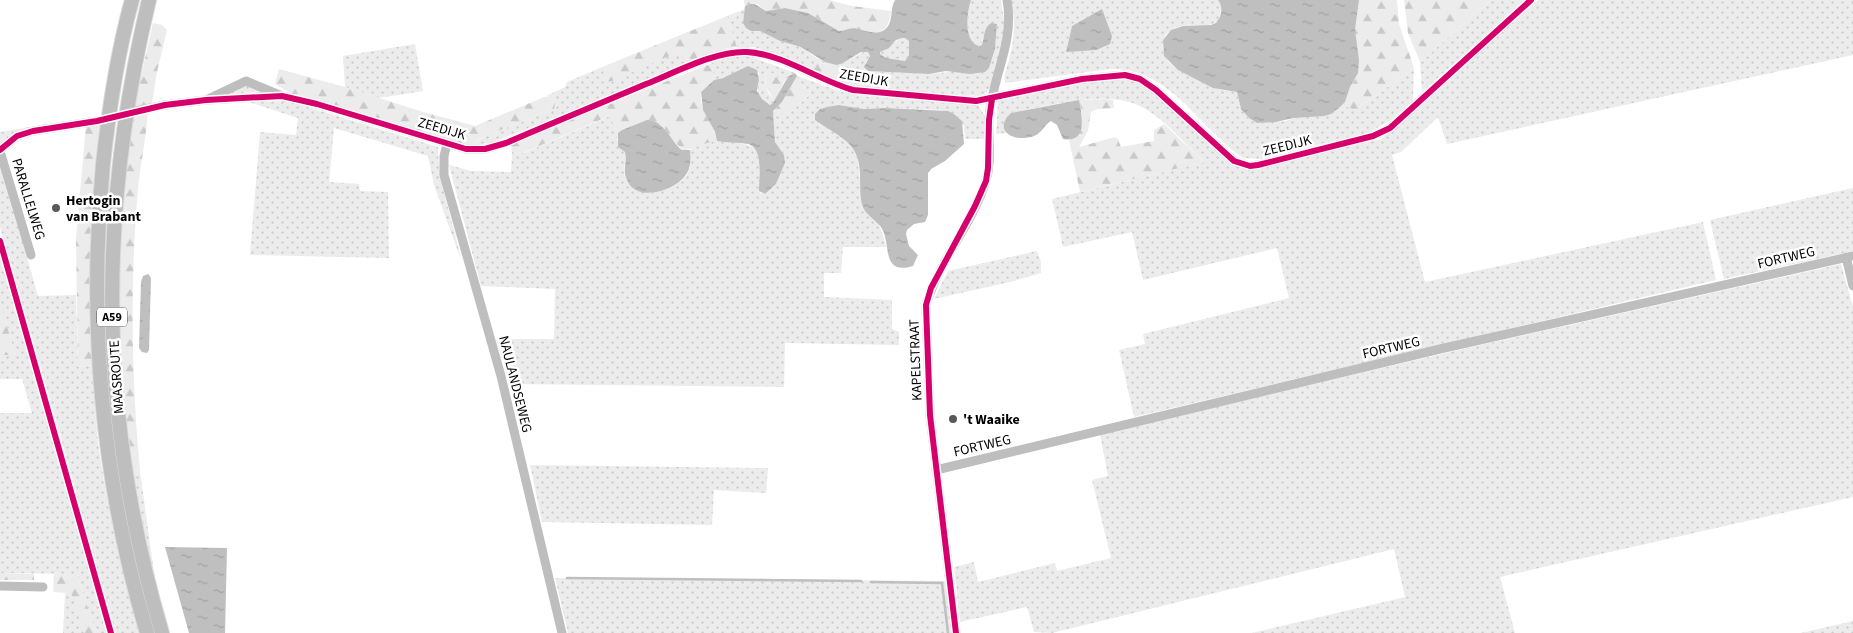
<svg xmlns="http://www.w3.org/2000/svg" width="1853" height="633" viewBox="0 0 1853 633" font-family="'Source Sans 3',sans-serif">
<defs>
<pattern id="grass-dots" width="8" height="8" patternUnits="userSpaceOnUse" patternTransform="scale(1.25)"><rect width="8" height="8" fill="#ececec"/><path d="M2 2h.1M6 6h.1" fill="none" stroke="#c9c9c9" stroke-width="1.8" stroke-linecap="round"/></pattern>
<pattern id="forest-firs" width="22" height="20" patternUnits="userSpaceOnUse" patternTransform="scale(1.25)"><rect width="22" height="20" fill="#ececec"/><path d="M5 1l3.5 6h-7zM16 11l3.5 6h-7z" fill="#c9c9c9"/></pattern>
<pattern id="water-ripples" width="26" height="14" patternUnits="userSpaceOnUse" patternTransform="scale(1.25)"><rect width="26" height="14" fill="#bfbfbf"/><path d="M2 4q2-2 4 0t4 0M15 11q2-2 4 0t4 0" fill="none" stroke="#a2a2a2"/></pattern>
</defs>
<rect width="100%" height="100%" fill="#fff"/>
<path fill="url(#grass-dots)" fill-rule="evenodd" d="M 971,0 L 1001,0 L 1005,28 L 1004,38 L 991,86 L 986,93 L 978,96 L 864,88 L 851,69 L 833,67 L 821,62 L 810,69 L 761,49 L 753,47 L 737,47 L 727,16 L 745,9 L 743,22 L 751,31 L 760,31 L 780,41 L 801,47 L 818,59 L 843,63 L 865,51 L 868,52 L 870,56 L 865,64 L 868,71 L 929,74 L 989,68 L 995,49 L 997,25 L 983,38 L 982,45 L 979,46 C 963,41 967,12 971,0 Z
M 1011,0 L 1218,0 L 1222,6 L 1218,21 C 1204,31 1184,20 1170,31 C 1164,35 1162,41 1163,48 C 1164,67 1187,73 1201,81 C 1206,83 1210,87 1215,88 C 1222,91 1230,90 1237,92 L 1241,109 L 1249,118 L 1257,123 L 1286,121 L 1293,118 L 1331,114 L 1342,105 L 1355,110 L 1414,68 L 1413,101 L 1391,120 L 1370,132 L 1260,159 L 1243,158 C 1200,128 1168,66 1110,69 L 1005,83 C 1003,75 1007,68 1009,60 C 1014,41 1016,20 1011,0 ZM 1102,10 L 1105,21 L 1066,51 L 1072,26 Z
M 1491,0 L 1524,0 L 1422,92 L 1420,62 Z
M 1538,0 L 1853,0 L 1853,55 L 1447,144 L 1438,117 L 1401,152 L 1392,155 L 1425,282 L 1703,222 L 1716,280 L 1134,417 L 1119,350 L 1145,344 L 1143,334 L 1289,298 L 1277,248 L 1143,280 L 1132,232 L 1063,247 L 1052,199 L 1204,162 C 1184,143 1164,118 1140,106 C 1107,89 1047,106 1011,113 L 1004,124 L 1006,133 L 996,134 L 998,101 L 1108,78 L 1124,78 L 1140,81 L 1234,163 L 1309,156 L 1381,139 Z
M 902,38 L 905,38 L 909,41 L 909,55 L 905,61 L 886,58 L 880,54 L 880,52 C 892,47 893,41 902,38 Z
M 415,44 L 423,91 L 379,98 L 345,87 L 343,56 Z
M 678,52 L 684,54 L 690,63 L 491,143 L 473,145 L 480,139 L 488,135 L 554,109 L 548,96 L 544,97 L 565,87 L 567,82 L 607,65 L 603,74 Z
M 747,55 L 795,73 L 789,76 L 784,82 L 772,73 L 765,74 C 765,83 766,96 776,99 L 771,105 C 751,95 760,88 759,72 L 728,76 L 714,80 L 712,69 L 707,65 L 724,58 Z
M 797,76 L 842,92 L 862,96 L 978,105 L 985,116 L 986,139 L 965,139 L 964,126 L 942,110 L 886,108 L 864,109 L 839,105 L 820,109 L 819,124 C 832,130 848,139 855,152 C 860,160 858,170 860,179 C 865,202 882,223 886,247 L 843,247 L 841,273 L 824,273 L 824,297 L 892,300 L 892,329 L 899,332 L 899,345 L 785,343 L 784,387 L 510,384 L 496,339 L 554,339 L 555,289 L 481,286 L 449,165 L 471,171 L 511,172 L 512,152 L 524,153 L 610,116 L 618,133 L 617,140 L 621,149 L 625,152 C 628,161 621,169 626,178 C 638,202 670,193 686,176 C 691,170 691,158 690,150 C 697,146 704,142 712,141 C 720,140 752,143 756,150 C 763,162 759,180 760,193 L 765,194 L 776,184 L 785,163 L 784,155 L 775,142 L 773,111 L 788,114 C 794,105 805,102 811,92 L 800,84 Z
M 244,85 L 269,91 L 225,94 Z
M 289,101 L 438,147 C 438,185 454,222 461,260 L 434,185 L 428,156 L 334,128 L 329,182 L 359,184 L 360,191 L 388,192 L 389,258 L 250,255 L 260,132 L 296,135 L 298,118 L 249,102 Z
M 30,127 L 28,129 L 0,146 L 0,132 Z
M 0,162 L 38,296 L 76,295 L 78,367 L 93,365 C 95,393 95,422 99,449 C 108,512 122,573 139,633 L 113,633 L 69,466 L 0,227 Z
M 1853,188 L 1853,251 L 1724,279 L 1710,220 Z
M 0,249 L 109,633 L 96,633 L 77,574 L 0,573 L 0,413 L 32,413 L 22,379 L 0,379 L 0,355 L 15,355 L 0,302 Z
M 1037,251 L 1041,262 L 1041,273 L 1010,282 L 934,299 L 948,271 Z
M 1841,264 L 1853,307 L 1853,497 L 1500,577 L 1515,633 L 1252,633 L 1405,597 L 1394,549 L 1052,633 L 1034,632 L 1027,607 L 960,622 L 954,567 L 974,562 L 978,582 L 1055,563 L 1057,571 L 1111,558 L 1092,480 L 1108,476 L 1100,434 L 1476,346 Z
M 530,465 L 768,468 L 766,493 L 714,490 L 712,525 L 542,522 Z
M 133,469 L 140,471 L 155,580 L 148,556 Z
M 555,578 L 945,581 L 952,633 L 568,633 Z
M 65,593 L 69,593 L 74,596 L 84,633 L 63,633 Z
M 1853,621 L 1853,633 L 1800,633 L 1801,633 Z"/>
<path fill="url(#forest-firs)" d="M 744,0 L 829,0 L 852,6 L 891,11 C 889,27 884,35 866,32 C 862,31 858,29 854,28 C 849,28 844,31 839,31 L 808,13 L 785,8 L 766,11 L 758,4 L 745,6 L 745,9 Z
M 1359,0 L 1397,0 L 1399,24 L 1414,68 L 1355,110 L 1342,105 L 1345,102 L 1350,87 L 1355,79 L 1355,30 Z
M 1404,0 L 1491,0 L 1420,62 L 1408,33 Z
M 727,16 L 737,47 L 725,49 L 690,63 L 684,54 L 678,52 L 612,81 L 605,82 L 603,74 L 607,65 Z
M 153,23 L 162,25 L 167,30 L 157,72 L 152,103 L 134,108 Z
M 817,62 L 844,69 L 857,70 L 864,76 L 864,88 L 841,82 L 810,69 Z
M 707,65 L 712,68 L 714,80 L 701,92 C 698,110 714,123 717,141 C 704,142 694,150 683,150 L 651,120 L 622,130 L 618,133 L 609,116 L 523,153 L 512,152 L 511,144 Z
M 279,69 L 345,87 L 420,111 L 475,126 L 544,97 L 552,97 L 556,100 L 554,109 L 488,135 L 479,139 L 473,145 L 464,146 L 297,94 L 292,94 L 275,84 Z
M 768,73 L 772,73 L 784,82 L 776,99 L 773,98 L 766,87 L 765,74 Z
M 797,76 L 800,84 L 811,92 C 805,102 794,105 788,115 L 773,111 L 782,102 Z
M 1107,99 L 1113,100 L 1114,108 L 1097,109 L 1091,112 L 1088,131 L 1079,147 L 1115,137 L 1118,139 L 1121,147 L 1154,141 L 1154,130 L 1164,124 L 1204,162 L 1080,192 L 1069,140 L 1074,139 L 1082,115 L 1079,100 Z
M 148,112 C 146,137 141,162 138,188 C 130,283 131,376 140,471 L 133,469 C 124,404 118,338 119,272 C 120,220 126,168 133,117 Z
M 102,125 L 91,225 L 90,291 L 93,365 L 78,367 L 76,239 L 85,136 L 86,127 Z
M 0,304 L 1,304 L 15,355 L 0,355 Z
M 0,573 L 34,574 L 34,580 L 0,580 Z
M 54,574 L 77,574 L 96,633 L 84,633 L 72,595 L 69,593 L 53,592 Z"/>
<path fill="url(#water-ripples)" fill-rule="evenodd" d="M 895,0 L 971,0 C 967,12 963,41 979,46 L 982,45 C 985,36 983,29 991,23 L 997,24 L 995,49 L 989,68 L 985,72 L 970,74 L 946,71 L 929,74 L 868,71 L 864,67 L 870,56 L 868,52 L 861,52 L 843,63 L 837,65 L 825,62 L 801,47 L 780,41 L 760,31 L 751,31 L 746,28 L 743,23 L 745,6 C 756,2 757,6 766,11 L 785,8 L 808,13 L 839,31 C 844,31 849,28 854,28 C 865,30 880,38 888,26 C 893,19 890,8 895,0 ZM 902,38 L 905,38 L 909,41 L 909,55 L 905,61 L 886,58 L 880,54 L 880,52 L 889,48 L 896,40 Z
M 1218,0 L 1359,0 L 1355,30 L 1359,60 L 1358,73 L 1350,87 L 1345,102 L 1340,107 L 1331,114 L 1324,116 L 1293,118 L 1276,122 L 1257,123 L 1249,118 L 1241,109 L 1237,92 L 1213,88 L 1178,70 L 1164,56 L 1163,40 L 1171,30 L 1183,26 L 1211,25 L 1216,23 C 1221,17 1224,7 1218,0 Z
M 1102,9 L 1112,36 L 1110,44 L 1096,50 L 1066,52 L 1072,26 Z
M 748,66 L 757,70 L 759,79 L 757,91 L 762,99 L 770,105 L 773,103 L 785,82 L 789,76 L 795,73 L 797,76 L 782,102 L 773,111 L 775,142 L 784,155 L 785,163 L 776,184 L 765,194 L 759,191 C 759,179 764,148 748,144 C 738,142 727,143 717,141 L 715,132 L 703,110 L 701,92 L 714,80 L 723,78 Z
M 1079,100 C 1082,115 1088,144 1063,139 L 1057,125 L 1051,121 C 1044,125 1042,133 1034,136 C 1014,143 992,131 1011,113 Z
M 839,105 L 864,109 L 886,108 L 948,111 L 954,114 L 962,121 L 964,144 L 945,161 L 931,169 L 928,173 L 928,215 L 925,222 L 914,224 L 907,230 L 906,234 L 909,246 L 918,255 L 913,266 C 880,276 892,243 881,227 C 875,219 864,214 862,204 C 858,188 863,170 856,154 C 848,137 829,131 815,120 L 815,114 L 820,109 L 827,107 Z
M 647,120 C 663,119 671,142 682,150 L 690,150 C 691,158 691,169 685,176 C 674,191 638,202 628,182 C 621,170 628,163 625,152 L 618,147 L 618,133 L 622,130 Z
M 148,274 L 151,278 L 149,350 L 147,353 L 142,352 L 139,348 L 141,282 L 143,276 Z
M 165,547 L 227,548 L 225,633 L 189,633 Z"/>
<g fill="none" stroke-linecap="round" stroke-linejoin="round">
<path stroke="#bfbfbf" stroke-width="2.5" d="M 567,578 L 861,581
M 871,582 L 942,583 L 948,633"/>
<defs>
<path id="highway" d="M 132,0 C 117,54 109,109 103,164 C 88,322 102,481 147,633
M 149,0 C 97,216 99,420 162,633"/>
</defs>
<use href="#highway" stroke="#dbdbdb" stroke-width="16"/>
<path stroke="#bebebe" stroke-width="9" d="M 206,100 L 246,81 L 282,96 L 317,104 L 466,149 L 485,149 L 506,143 C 552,123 599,104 646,84 C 674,73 717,50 747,52 C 783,54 818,80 853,90 L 976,101 L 1082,79 L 1125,75 L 1140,79 L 1156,90 L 1234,161 L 1250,166 L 1258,165 L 1373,136 L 1390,128 L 1531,0
M 136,111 L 165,105 L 206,100 L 279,96
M 447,144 L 444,156 L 444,175 L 501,376 L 562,633
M 0,150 L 17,136 L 33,131 L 97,121
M 0,151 L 31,255
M 1846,257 L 1853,286
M 936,470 L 1440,349 L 1853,256
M 0,586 L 43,587
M 956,633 L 930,415 L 926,305 C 939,261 972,225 986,181 C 992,161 988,140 989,120 C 991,78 1015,44 1007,0"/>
<use href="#highway" stroke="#bebebe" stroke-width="14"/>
<defs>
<path id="cycleway" d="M 0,150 L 17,136 L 33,131 L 97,121 L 165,105 L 206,100 L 282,96 L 317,104 L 466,149 L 485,149 L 506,143 C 552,123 599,104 646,84 C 674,73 717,50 747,52 C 783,54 818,80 853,90 L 976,101 L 1082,79 L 1125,75 L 1140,79 L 1156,90 L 1234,161 L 1250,166 L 1258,165 L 1373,136 L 1390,128 L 1531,0
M 0,241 L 111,633
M 956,633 L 930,415 L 926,305 L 931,288 L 975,206 L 986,181 L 988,168 L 989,120 L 992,99"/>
</defs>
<use href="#cycleway" stroke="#fff" stroke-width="9"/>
<use href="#cycleway" stroke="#d6006c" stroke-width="6"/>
</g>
<g fill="#595959" stroke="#fff" stroke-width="2">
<circle cx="56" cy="208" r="5"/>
<circle cx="953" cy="419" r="5"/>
</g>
<g text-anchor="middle" stroke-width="5" stroke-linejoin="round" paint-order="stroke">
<rect fill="#fff" stroke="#4c4c4c" stroke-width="1" x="97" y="307.5" width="30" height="19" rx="4"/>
<g font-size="12" font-weight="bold" fill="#000">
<text x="112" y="321">A59</text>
</g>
<g font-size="14" fill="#000" stroke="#fff">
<text transform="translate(864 77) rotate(10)" y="5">ZEEDIJK</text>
<text transform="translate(442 128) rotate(16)" y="5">ZEEDIJK</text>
<text transform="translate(1287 145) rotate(-14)" y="5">ZEEDIJK</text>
<text transform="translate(29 199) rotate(73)" y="5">PARALLELWEG</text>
<text transform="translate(1786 257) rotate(-13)" y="5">FORTWEG</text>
<text transform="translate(1391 347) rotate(-13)" y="5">FORTWEG</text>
<text transform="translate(915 360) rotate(-92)" y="5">KAPELSTRAAT</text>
<text transform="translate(116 377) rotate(-94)" y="5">MAASROUTE</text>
<text transform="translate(516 384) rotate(76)" y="5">NAULANDSEWEG</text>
<text transform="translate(982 445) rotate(-13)" y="5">FORTWEG</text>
</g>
<g font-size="14" font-weight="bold" fill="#000" stroke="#fff" text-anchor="start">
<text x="66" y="205">Hertogin<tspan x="66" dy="16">van Brabant</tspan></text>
<text x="963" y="424">'t Waaike</text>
</g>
</g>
</svg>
